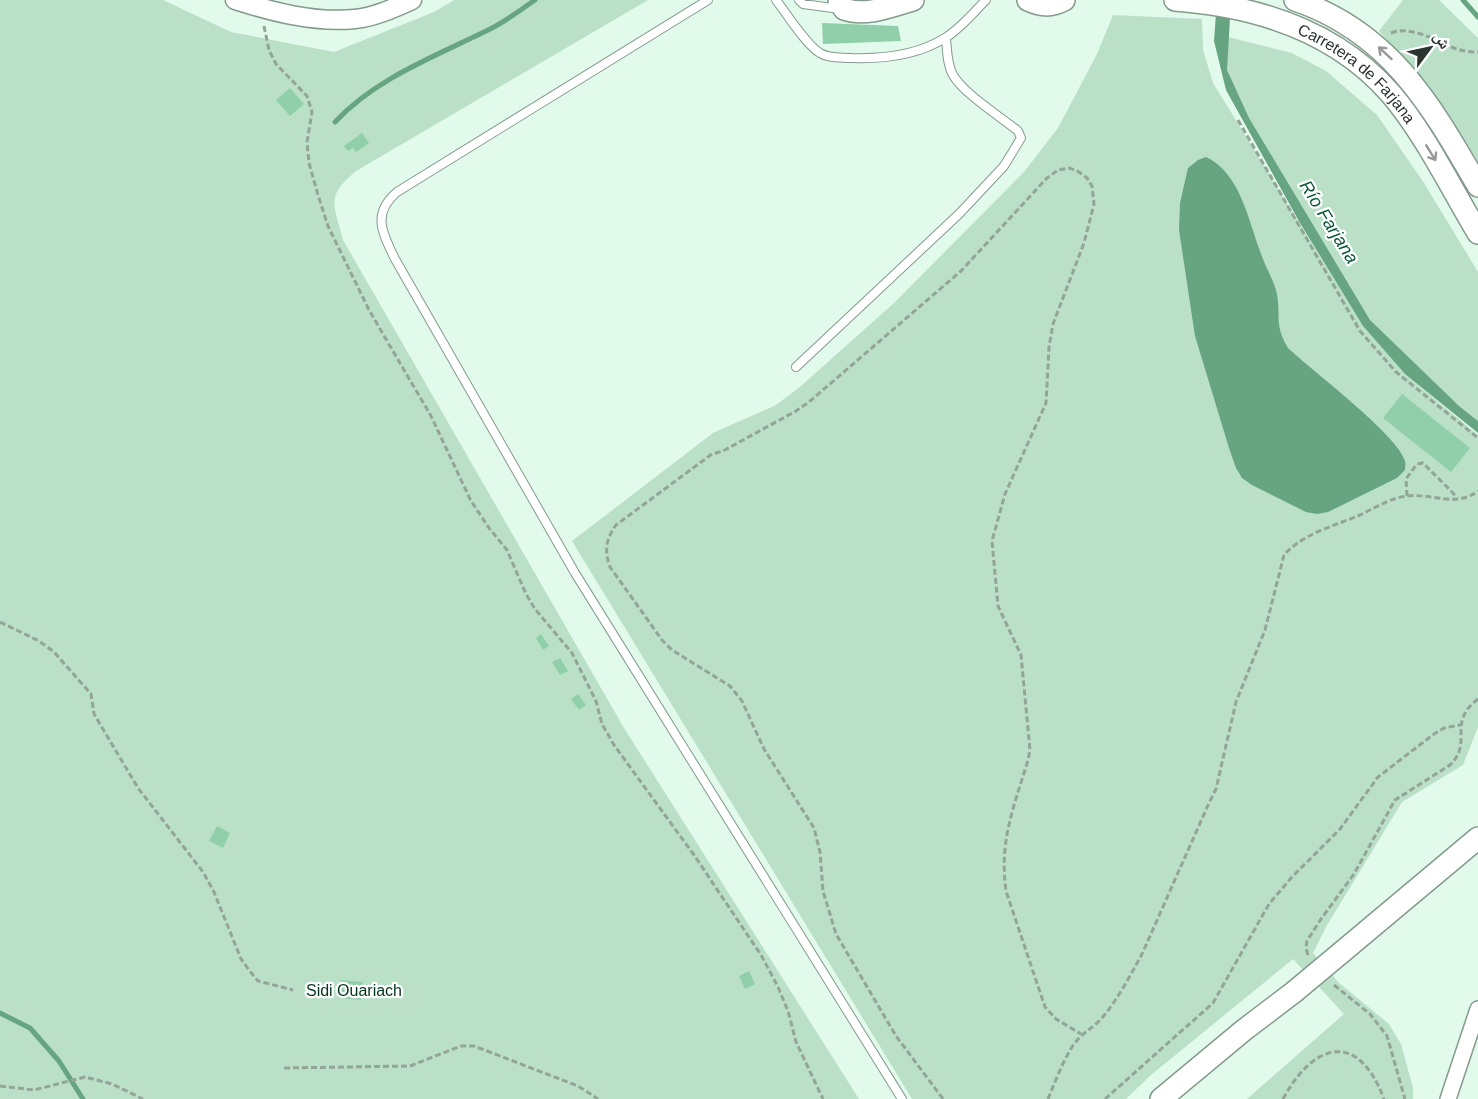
<svg xmlns="http://www.w3.org/2000/svg" width="1478" height="1099" viewBox="0 0 1478 1099" font-family="Arial,'Noto Naskh Arabic',sans-serif">
<rect width="100%" height="100%" fill="#e2faeb"/>
<path fill="#bae0c8" d="M 0,0 L 163,0 L 231,32 L 334,52 L 434,12 L 454,0 L 648,0 L 356,171 C 325,197 334,204 343,240 L 624,728 L 859,1099 L 0,1099 Z
M 1403,0 L 1439,0 L 1478,38 L 1478,171 L 1405,60 L 1379,31 Z
M 1113,15 L 1202,19 L 1203,50 L 1213,83 L 1363,326 L 1405,374 L 1478,435 L 1478,727 L 1463,765 L 1402,802 L 1326,927 L 1313,953 L 1338,982 L 1389,1024 L 1401,1044 L 1413,1088 L 1413,1099 L 1247,1099 L 1344,1014 L 1293,959 L 1151,1075 L 1126,1099 L 912,1099 L 572,541 L 713,433 L 776,405 L 801,386 L 894,303 L 1024,172 L 1058,128 L 1097,54 Z
M 1224,36 L 1292,53 L 1326,71 L 1377,115 L 1424,183 L 1478,272 L 1478,421 L 1416,370 L 1370,320 L 1292,194 L 1238,100 L 1227,70 Z"/>
<path fill="#67a481" d="M 1217,0 L 1231,1 L 1227,70 L 1249,118 L 1370,320 L 1458,405 L 1478,421 L 1478,433 L 1405,374 L 1363,326 L 1300,223 L 1226,90 L 1214,41 Z
M 1206,157 C 1240,173 1248,219 1260,251 C 1264,264 1272,277 1276,290 C 1282,314 1273,323 1288,348 C 1311,370 1398,435 1405,461 C 1406,464 1405,467 1405,470 L 1397,478 L 1328,512 L 1317,514 L 1306,512 L 1252,485 L 1242,478 L 1236,468 L 1229,448 L 1195,336 L 1179,230 L 1180,203 L 1188,168 L 1198,160 Z"/>
<g fill="none" stroke-linecap="round" stroke-linejoin="round">
<path stroke="#67a481" stroke-width="5" d="M 1463,0 L 1478,17
M 335,122 C 376,78 436,56 488,30 C 505,22 520,10 535,0
M 0,1013 L 30,1028 L 59,1061 L 83,1099"/>
</g>
<path fill="#90cfa9" d="M 822,23 L 898,26 L 901,41 L 823,44 Z
M 290,88 L 304,104 L 290,116 L 276,100 Z
M 362,133 L 369,143 L 356,152 L 353,148 L 348,151 L 344,146 Z
M 1402,394 L 1470,448 L 1451,472 L 1383,418 Z
M 541,634 L 549,646 L 543,650 L 536,638 Z
M 560,658 L 568,671 L 560,675 L 552,662 Z
M 578,694 L 586,705 L 579,710 L 571,699 Z
M 217,826 L 230,833 L 223,848 L 209,841 Z
M 749,971 L 755,984 L 745,989 L 739,976 Z
M 341,980 L 363,982 L 361,1000 L 339,998 Z"/>
<g fill="none" stroke-linecap="round" stroke-linejoin="round">
<defs>
<path id="service" d="M 708,0 L 397,192 C 371,214 383,234 395,259 L 575,573 L 902,1099
M 776,0 C 787,14 806,45 820,53 C 829,59 842,57 852,58 C 883,59 918,55 945,38 C 961,28 973,13 986,0
M 799,0 L 803,4 L 840,9
M 796,367 L 959,214 L 1004,166 L 1021,138 L 1018,131 C 1001,117 963,93 953,75 C 947,64 947,50 946,38"/>
<path id="minor" d="M 1448,1099 L 1478,1009"/>
<path id="tertiary" d="M 235,0 C 273,12 314,23 355,19 C 375,17 394,8 412,0"/>
<g id="secondary">
<path d="M 839,0 L 844,9 C 865,17 892,6 913,0"/>
<path d="M 1028,0 C 1041,6 1051,7 1064,0"/>
<path id="s1" d="M 1175,0 C 1257,6 1336,31 1391,94 C 1425,134 1451,188 1478,233"/>
<path d="M 1295,0 C 1390,32 1431,105 1478,186"/>
<path d="M 1342,952 L 1478,838"/>
<path d="M 1161,1099 L 1244,1030 L 1294,992"/>
</g>
</defs>
<use href="#service" stroke="#849a8c" stroke-width="10"/>
<use href="#minor" stroke="#849a8c" stroke-width="18"/>
<use href="#tertiary" stroke="#849a8c" stroke-width="21"/>
<use href="#secondary" stroke="#849a8c" stroke-width="24"/>
<path stroke="#93a499" stroke-width="3" stroke-dasharray="6 3" stroke-linecap="butt" d="M 264,26 L 269,50 L 276,64 L 307,96 L 312,112 L 307,142 L 309,163 L 318,195 L 328,226 L 369,310 L 431,416 L 471,501 L 489,528 L 507,550 L 526,594 L 535,609 L 572,653 L 596,701 L 602,724 L 614,745 L 694,855 L 761,955 L 778,987 L 788,1011 L 796,1042 L 823,1099
M 1391,33 C 1411,25 1436,41 1454,48 C 1462,51 1470,52 1478,52
M 1238,120 L 1360,331 L 1396,372 L 1478,438
M 1407,496 L 1406,479 L 1417,464 L 1423,463 L 1454,494 L 1456,499
M 0,622 L 39,641 L 54,652 L 91,694 L 94,714 L 138,788 L 203,872 L 214,892 L 241,959 L 249,970 L 258,981 L 293,990
M 1308,955 L 1306,948 L 1307,941 L 1321,919 L 1354,874 L 1395,800 L 1450,765 C 1474,742 1446,723 1478,699
M 1334,985 L 1370,1014 L 1387,1036 L 1405,1099
M 284,1068 L 410,1066 L 461,1046 L 474,1046 L 578,1086 L 598,1099
M 0,1086 L 34,1090 L 85,1077 L 112,1084 L 143,1099
M 943,1099 L 896,1036 L 836,934 L 823,891 L 820,852 L 814,828 L 764,749 L 742,701 L 730,686 L 672,650 L 662,640 L 610,567 C 604,551 606,539 616,525 L 712,454 L 723,451 L 796,411 L 809,402 L 961,271 L 1047,178 L 1058,170 L 1070,168 L 1079,172 L 1087,178 L 1092,186 L 1094,204 L 1084,243 L 1053,324 L 1049,347 L 1046,403 L 1005,494 L 992,541 L 998,606 L 1021,655 L 1030,750 L 1028,760 C 1014,807 999,840 1006,891 L 1045,1007 L 1056,1019 L 1081,1034
M 1048,1099 C 1055,1082 1062,1063 1072,1047 C 1080,1034 1092,1029 1102,1018 C 1118,999 1130,976 1142,954 L 1209,803 L 1216,789 L 1236,702 L 1265,630 L 1284,555 C 1304,533 1334,526 1360,515 C 1375,508 1390,498 1407,496 C 1432,493 1456,508 1478,491
M 1105,1099 L 1213,1003 L 1269,904 L 1292,877 L 1340,829 L 1378,777 L 1434,734 L 1444,728 L 1460,725
M 1283,1099 C 1314,1042 1358,1030 1384,1099"/>
<use href="#service" stroke="#fff" stroke-width="8"/>
<use href="#minor" stroke="#fff" stroke-width="15"/>
<use href="#tertiary" stroke="#fff" stroke-width="18"/>
<use href="#secondary" stroke="#fff" stroke-width="21"/>
<defs>
<path id="secondary-bridge" d="M 1294,992 L 1342,952"/>
</defs>
<use href="#secondary-bridge" stroke="#849a8c" stroke-width="24" stroke-linecap="butt"/>
<use href="#secondary-bridge" stroke="#fff" stroke-width="21"/>
</g>
<defs><path id="oneway-shaft" d="M-6 0H5M1.5-3L5.5 0L1.5 3" fill="none" stroke-width="1.6" stroke-linecap="round" stroke-linejoin="round" transform="scale(1.5)"/></defs>
<g stroke="#959a96">
<use href="#oneway-shaft" transform="translate(1385 53) rotate(-137)"/>
<use href="#oneway-shaft" transform="translate(1431 153) rotate(58)"/>
</g>
<g text-anchor="middle" stroke-width="4.5" stroke-linejoin="round" paint-order="stroke">
<g font-size="16" fill="#2b342e" stroke="#fff">
<text dy="6" stroke="none"><textPath href="#s1" startOffset="202">Carretera de Farjana</textPath></text>
</g>
<g font-size="16" fill="#00351d" stroke="#fff">
<text x="354" y="996">Sidi Ouariach</text>
</g>
<g font-size="18" font-style="italic" fill="#085735" stroke="#fff">
<text transform="translate(1329 222) rotate(58)" y="6">Río Farjana</text>
</g>
</g>
<g transform="translate(1430 48) rotate(57)" stroke="#ffffff" stroke-width="4.5" paint-order="stroke">
<path d="M0-4.5L10 22L0 15L-10 22Z" fill="#2b342e"/>
<text y="-9" font-size="16" font-weight="bold" text-anchor="middle" fill="#2b342e">ش</text>
</g>
</svg>
